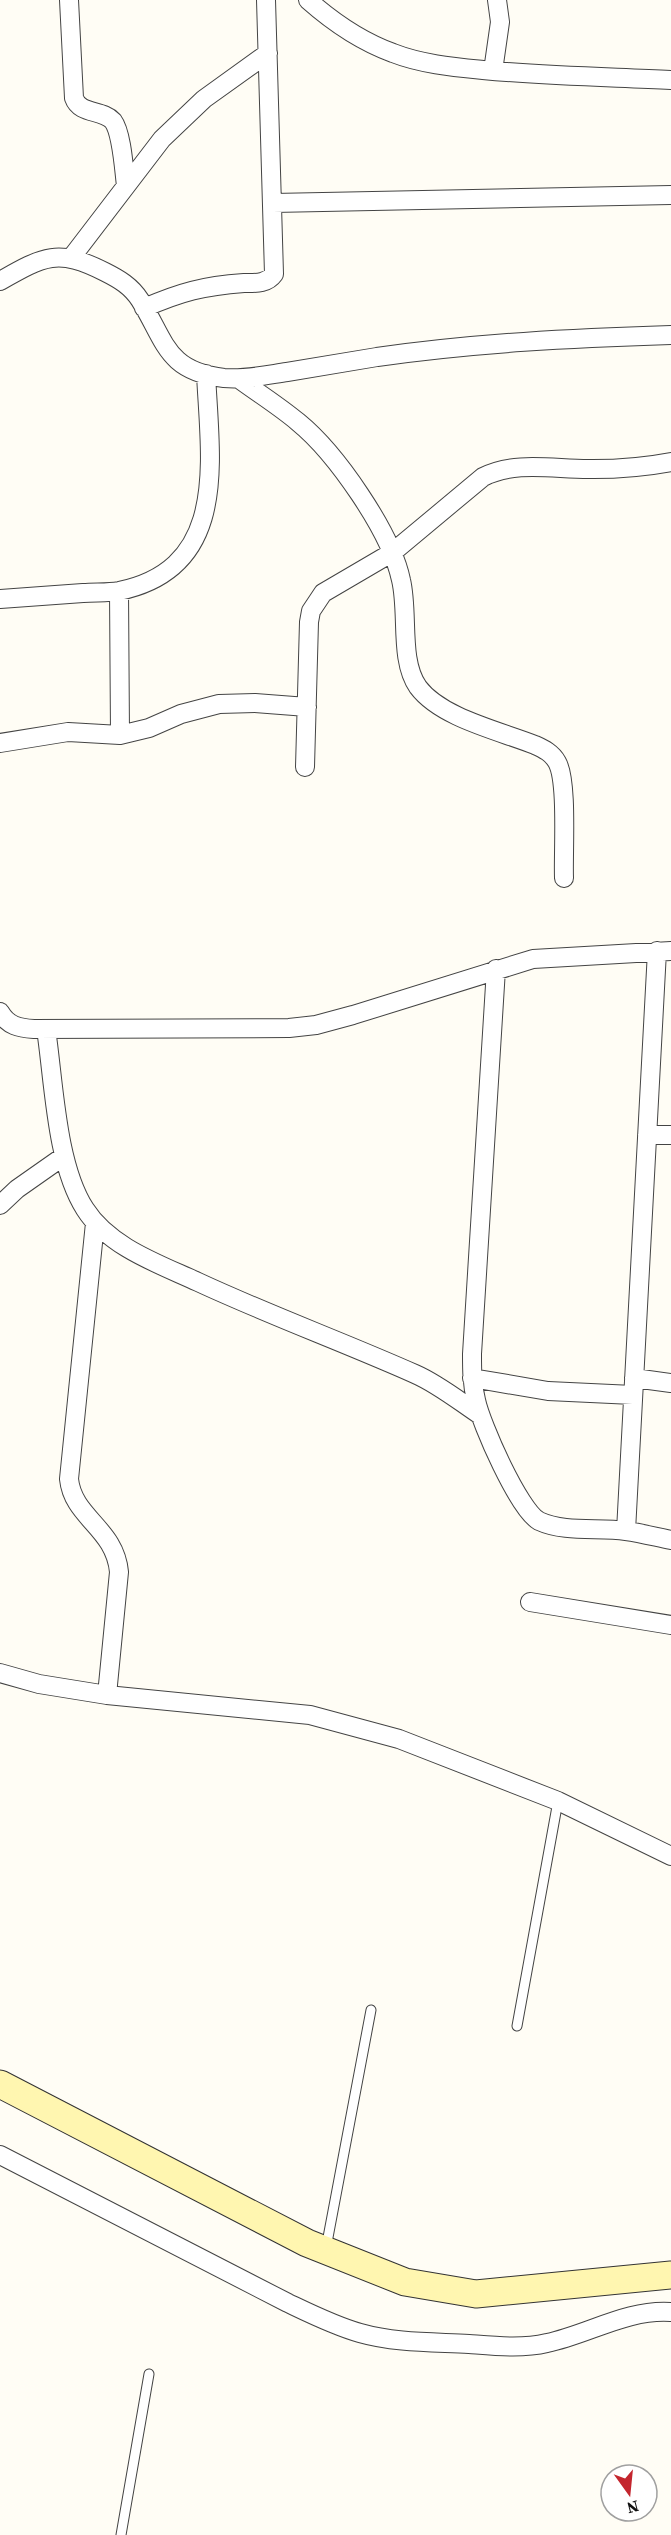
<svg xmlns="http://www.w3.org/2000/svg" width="671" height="2535" viewBox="0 0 671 2535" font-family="'Source Serif 4',serif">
<rect width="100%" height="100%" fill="#fffdf5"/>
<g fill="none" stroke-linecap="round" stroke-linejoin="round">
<defs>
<path id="lane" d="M 517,2026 L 558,1801
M 326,2248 L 371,2010
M 121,2535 L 149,2374"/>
<path id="street" d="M 69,0 L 74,98 C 80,115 102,109 113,121 C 122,133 124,170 126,186
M 308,0 C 334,23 360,41 393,53 C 421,64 453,67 483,70 C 545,76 608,77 671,80
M 493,71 L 500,22 L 497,0
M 273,203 L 671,195
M 71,258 L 162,139 L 204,99 L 268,53
M 0,281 C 44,256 58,248 105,272 C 119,279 131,286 140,300 C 166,342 166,371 224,378 C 245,380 267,375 287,372 C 317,367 347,362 377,357 C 475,343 573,338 671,335
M 144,308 C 181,292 203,286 244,283 C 255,283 267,284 274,274 L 266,0
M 239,379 C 258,393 279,406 298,422 C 336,453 391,532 401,580 C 409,613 399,660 418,687 C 441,718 500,731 535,745 C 544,749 552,753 557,762 C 568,781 563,852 564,878
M 119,591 L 120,735
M 0,599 C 28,597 55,595 83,593 C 95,592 108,593 119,591 C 230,568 210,460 206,374
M 0,743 L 68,732 L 120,735 L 149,728 L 181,714 L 219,704 L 255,703 L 307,707
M 305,767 L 309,622 L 311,611 L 323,593 L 393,552 L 483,477 C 516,460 557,470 593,469 C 619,469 645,467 671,462
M 496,969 L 472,1354 C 472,1370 472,1384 476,1400 C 481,1424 519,1510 539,1521 C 565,1533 598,1527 626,1531 C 641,1533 656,1537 671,1540
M 0,1012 C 8,1026 19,1028 34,1029 L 289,1028 L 316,1025 L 353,1015 L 533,959 L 671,951
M 46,1029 C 54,1082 56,1164 85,1209 C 109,1247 159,1264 198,1282 C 269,1315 343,1342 415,1374 C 438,1384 459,1401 480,1415
M 647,1135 L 671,1135
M 0,1205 L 17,1189 L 64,1156
M 95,1223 L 69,1479 C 73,1518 115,1528 119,1572 L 107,1695
M 472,1378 L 548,1391 L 633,1395
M 634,1378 L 671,1383
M 626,1531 L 657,951
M 530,1602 L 671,1625
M 0,1673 L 39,1684 L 107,1695 L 310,1715 L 399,1739 L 558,1801 L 671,1856
M 0,2155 L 288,2303 C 311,2314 335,2326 360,2333 C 395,2343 433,2342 469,2344 C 495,2346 522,2349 547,2343 C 589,2334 627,2309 671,2312"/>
<path id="secondary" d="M 0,2084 L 307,2243 L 405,2282 L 476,2294 L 671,2275"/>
</defs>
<use href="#lane" stroke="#444" stroke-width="11"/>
<use href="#street" stroke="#444" stroke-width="20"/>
<use href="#secondary" stroke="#333" stroke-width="29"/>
<use href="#lane" stroke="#fff" stroke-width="9"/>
<use href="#street" stroke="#fff" stroke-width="18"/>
<use href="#secondary" stroke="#fff6b0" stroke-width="27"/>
</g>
<g transform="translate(629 2493) rotate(165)"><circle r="28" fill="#ffffff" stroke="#a0a0a0" stroke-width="1.5"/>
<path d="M0-4.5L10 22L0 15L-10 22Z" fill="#c4262e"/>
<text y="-9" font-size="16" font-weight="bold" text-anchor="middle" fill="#111111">N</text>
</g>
</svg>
